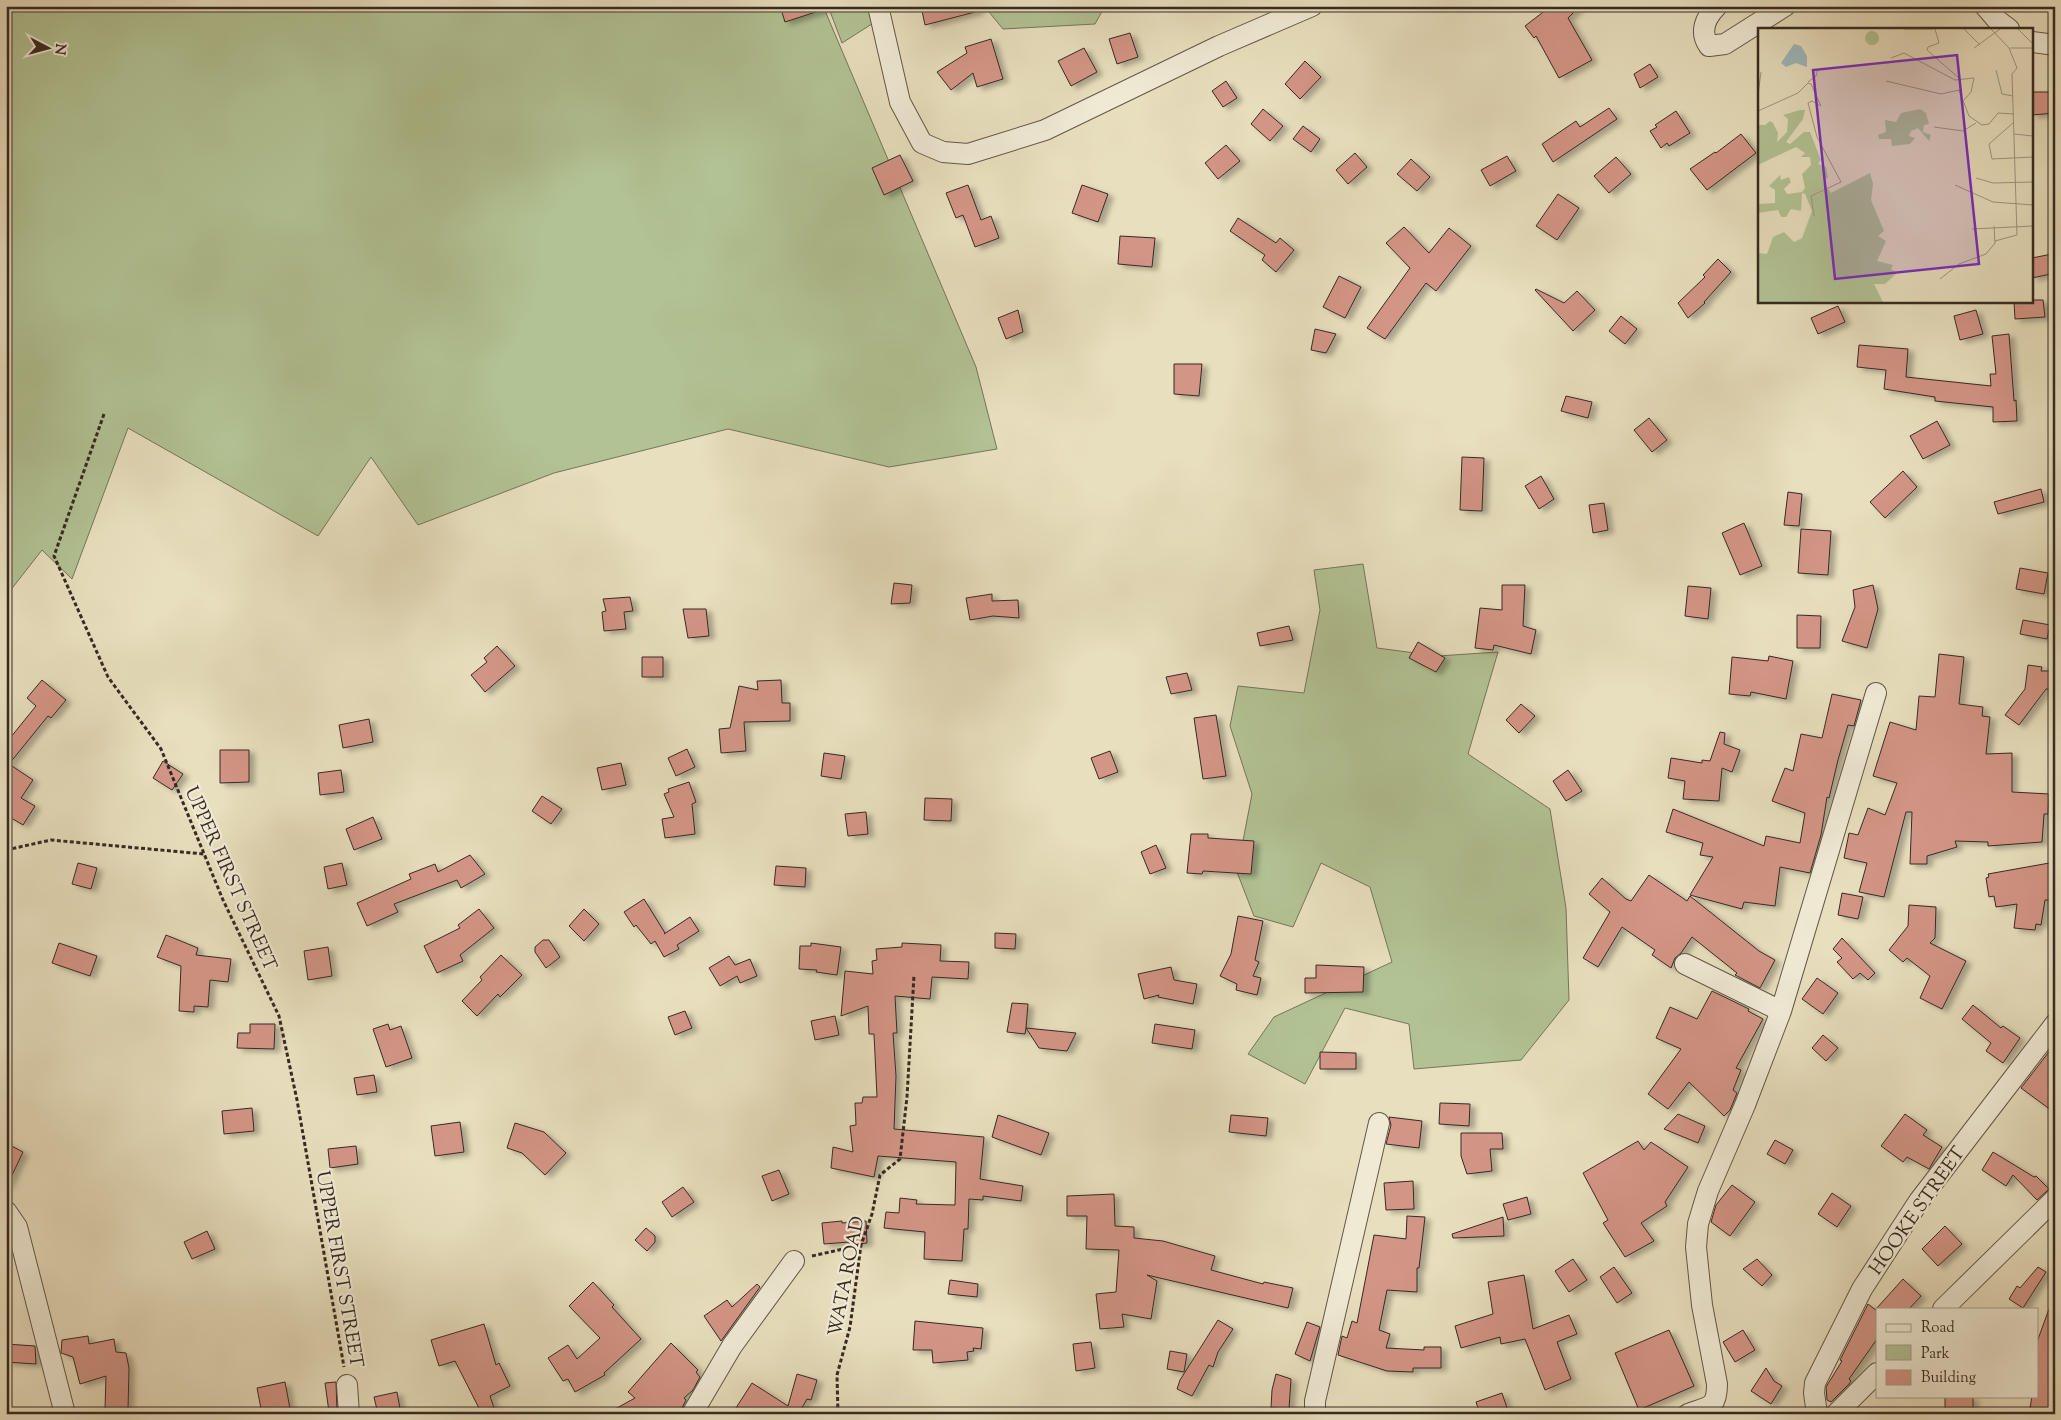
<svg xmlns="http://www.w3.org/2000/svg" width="2061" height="1420" viewBox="0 0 2061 1420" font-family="'Sorts Mill Goudy',serif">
<defs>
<filter id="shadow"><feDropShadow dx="5.5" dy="3" stdDeviation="2.5" flood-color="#0004"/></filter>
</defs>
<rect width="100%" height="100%" fill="#e8dfbe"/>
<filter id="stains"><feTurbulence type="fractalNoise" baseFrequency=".004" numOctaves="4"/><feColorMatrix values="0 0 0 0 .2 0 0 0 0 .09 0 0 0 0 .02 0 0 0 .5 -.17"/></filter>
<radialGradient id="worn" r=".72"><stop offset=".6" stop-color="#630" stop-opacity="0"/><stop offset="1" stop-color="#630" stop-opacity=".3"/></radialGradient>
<path fill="#b2c294" stroke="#74765b" d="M 6,6 L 823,6 L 976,367 L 997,449 L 889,467 L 728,429 L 554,473 L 418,525 L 371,457 L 318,536 L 128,428 L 72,579 L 42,550 L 6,596 Z
M 828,6 L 900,6 L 842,43 Z
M 984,6 L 1105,6 L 1095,24 L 1003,29 Z
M 1363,564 L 1377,648 L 1438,656 L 1498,652 L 1468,754 L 1550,809 L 1566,908 L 1569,1000 L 1521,1060 L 1414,1069 L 1409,1024 L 1345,1008 L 1305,1084 L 1248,1054 L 1274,1017 L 1392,962 L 1370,887 L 1321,863 L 1293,927 L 1254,916 L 1237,872 L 1252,794 L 1230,726 L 1238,686 L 1304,693 L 1320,610 L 1314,570 Z"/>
<path fill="#d39586" stroke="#372a22" filter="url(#shadow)" d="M 780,6 L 824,6 L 825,9 L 785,22 Z
M 921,6 L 978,6 L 979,11 L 925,25 Z
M 1551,6 L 1580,6 L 1568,18 L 1592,60 L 1559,78 L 1536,36 L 1534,38 L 1525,26 Z
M 1130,33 L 1138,57 L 1117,64 L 1109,39 Z
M 991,39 L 1003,79 L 977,87 L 973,73 L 951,90 L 937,72 L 967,53 L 965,47 Z
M 1084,48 L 1097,72 L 1071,86 L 1058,61 Z
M 1305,61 L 1321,77 L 1300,99 L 1285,84 Z
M 1650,64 L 1658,77 L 1640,88 L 1634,74 Z
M 1226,81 L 1237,98 L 1223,107 L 1212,91 Z
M 2032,92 L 2055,92 L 2055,113 L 2032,115 Z
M 1609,108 L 1617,119 L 1553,162 L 1542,144 L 1576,121 L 1580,127 Z
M 1263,109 L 1283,126 L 1270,141 L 1251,124 Z
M 1676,111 L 1690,133 L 1669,146 L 1667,143 L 1661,148 L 1650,131 L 1657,127 L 1655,125 Z
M 1303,126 L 1320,139 L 1311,152 L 1293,139 Z
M 1741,134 L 1756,153 L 1707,190 L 1690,169 L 1715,152 L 1716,153 Z
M 1226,145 L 1240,161 L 1218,179 L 1205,163 Z
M 1355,153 L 1367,167 L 1348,184 L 1336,170 Z
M 900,155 L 913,181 L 884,195 L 872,168 Z
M 1507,156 L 1516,171 L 1490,186 L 1481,170 Z
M 1616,157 L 1631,174 L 1609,193 L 1594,176 Z
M 1411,159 L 1430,177 L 1417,191 L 1397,174 Z
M 968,185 L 981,220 L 991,216 L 999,238 L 975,247 L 963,215 L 956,218 L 946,193 Z
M 1082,185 L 1108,194 L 1098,222 L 1072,213 Z
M 1558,194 L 1579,208 L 1557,240 L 1536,226 Z
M 1238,218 L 1276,243 L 1280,238 L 1294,250 L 1276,272 L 1262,260 L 1265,255 L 1230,231 Z
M 1404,227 L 1429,253 L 1449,228 L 1471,246 L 1436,291 L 1426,283 L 1385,339 L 1367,328 L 1410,268 L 1386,243 Z
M 1120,236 L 1155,238 L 1152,267 L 1118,264 Z
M 2052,254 L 2055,273 L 2032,278 L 2032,258 Z
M 1718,259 L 1731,272 L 1704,302 L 1705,303 L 1688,318 L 1678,303 L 1705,277 L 1703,275 Z
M 1339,276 L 1361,287 L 1345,318 L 1323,307 Z
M 1536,289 L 1564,303 L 1577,291 L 1595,310 L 1573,331 L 1535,290 Z
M 2032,300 L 2043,300 L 2045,317 L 2015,319 L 2014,302 Z
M 1838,306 L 1845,322 L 1818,334 L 1811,318 Z
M 1018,310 L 1023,332 L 1006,339 L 998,318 Z
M 1976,310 L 1983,334 L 1960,340 L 1954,316 Z
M 1621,316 L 1637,329 L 1625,344 L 1609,331 Z
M 1315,329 L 1336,334 L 1326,353 L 1311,350 Z
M 2009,334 L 2014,401 L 2016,400 L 2017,421 L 1993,422 L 1993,407 L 1935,401 L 1935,397 L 1884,389 L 1886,370 L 1857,367 L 1859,345 L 1908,349 L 1906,377 L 1991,386 L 1990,374 L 1996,374 L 1992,336 Z
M 1174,364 L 1202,364 L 1199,396 L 1174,394 Z
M 1566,396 L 1592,402 L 1588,418 L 1561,411 Z
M 1649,418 L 1667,440 L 1652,452 L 1634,430 Z
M 1937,421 L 1950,445 L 1923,459 L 1910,436 Z
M 1462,457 L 1484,458 L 1482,511 L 1460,510 Z
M 1903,471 L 1917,487 L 1885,518 L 1870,502 Z
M 1541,476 L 1554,499 L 1539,509 L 1525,486 Z
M 2041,489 L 2044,502 L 1998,514 L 1994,502 Z
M 1788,492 L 1802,494 L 1799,526 L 1784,525 Z
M 1604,503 L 1608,530 L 1593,533 L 1589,505 Z
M 1744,523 L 1762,566 L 1740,575 L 1722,533 Z
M 1801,529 L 1831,531 L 1828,575 L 1798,573 Z
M 2020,568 L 2048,573 L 2044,594 L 2016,589 Z
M 894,583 L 912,585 L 910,603 L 891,604 Z
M 1502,585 L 1525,585 L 1523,626 L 1536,630 L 1531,654 L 1494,645 L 1493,650 L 1475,648 L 1480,608 L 1502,610 Z
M 1873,585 L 1878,609 L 1867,648 L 1842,641 L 1855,607 L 1853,590 Z
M 1688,586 L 1711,588 L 1708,619 L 1685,616 Z
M 992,594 L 992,601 L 1018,600 L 1019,618 L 993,616 L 970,620 L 966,598 Z
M 630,597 L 633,611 L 624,612 L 626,629 L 604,631 L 602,612 L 606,611 L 603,599 Z
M 683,609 L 706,609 L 709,636 L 688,638 Z
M 1797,615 L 1821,616 L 1820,648 L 1797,648 Z
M 2023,620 L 2050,625 L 2047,639 L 2020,634 Z
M 1289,626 L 1293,640 L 1260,646 L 1257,633 Z
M 1418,642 L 1445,658 L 1436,672 L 1409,658 Z
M 497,646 L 515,666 L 485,692 L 471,675 L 487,662 L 484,658 Z
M 1939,654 L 1964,657 L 1959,704 L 1983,707 L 1982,716 L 1990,717 L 1986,754 L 2012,753 L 2012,792 L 2049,794 L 2048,814 L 2044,814 L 2042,842 L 1988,846 L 1988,842 L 1955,841 L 1957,847 L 1927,856 L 1927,864 L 1910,864 L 1912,812 L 1906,812 L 1884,897 L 1859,892 L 1867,863 L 1844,858 L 1849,833 L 1858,835 L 1868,808 L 1885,815 L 1897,783 L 1873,776 L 1890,722 L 1916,730 L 1919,696 L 1935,697 Z
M 1769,656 L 1793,661 L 1786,699 L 1751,692 L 1750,696 L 1729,694 L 1732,657 L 1768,661 Z
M 642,657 L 663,657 L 663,677 L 642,677 Z
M 2028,665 L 2042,667 L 2041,671 L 2055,671 L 2055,689 L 2046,689 L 2019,725 L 2005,715 L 2025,689 Z
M 1187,673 L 1192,690 L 1171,694 L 1166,677 Z
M 42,680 L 66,700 L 51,718 L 48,716 L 9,764 L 33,780 L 21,798 L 35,806 L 23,825 L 8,816 L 6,819 L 6,743 L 36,706 L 27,698 Z
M 781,680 L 782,703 L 790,703 L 790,721 L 744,722 L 746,751 L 721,753 L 719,729 L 730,728 L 739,686 L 758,690 L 757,681 Z
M 1832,694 L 1861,700 L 1854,726 L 1848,725 L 1838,760 L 1829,798 L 1827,797 L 1821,835 L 1810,873 L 1780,867 L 1775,906 L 1744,902 L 1742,909 L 1690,895 L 1713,857 L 1700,855 L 1703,843 L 1666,832 L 1673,809 L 1764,846 L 1766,836 L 1800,843 L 1805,813 L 1772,801 L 1785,768 L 1793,771 L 1801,734 L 1822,738 Z
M 1521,704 L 1535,716 L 1519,733 L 1506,720 Z
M 1216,715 L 1226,776 L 1203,779 L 1194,718 Z
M 369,719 L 373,742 L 343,748 L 339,725 Z
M 1720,732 L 1725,733 L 1724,744 L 1740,750 L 1732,772 L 1722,768 L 1719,801 L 1683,799 L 1685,781 L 1668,778 L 1671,758 L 1702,763 L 1702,760 L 1710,761 Z
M 687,749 L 695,767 L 676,776 L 668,758 Z
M 220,750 L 249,750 L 249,782 L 220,783 Z
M 1110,751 L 1118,772 L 1099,779 L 1091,758 Z
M 824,753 L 845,756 L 841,779 L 821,776 Z
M 163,761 L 183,774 L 172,790 L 153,778 Z
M 621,763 L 626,785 L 602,790 L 597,768 Z
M 341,770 L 344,792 L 320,795 L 318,773 Z
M 1568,770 L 1582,791 L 1566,801 L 1553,781 Z
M 689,782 L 696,802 L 692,804 L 695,834 L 665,838 L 662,819 L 674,817 L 664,794 L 669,792 L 668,789 Z
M 542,796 L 562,809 L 551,824 L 532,811 Z
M 925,798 L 952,799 L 951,821 L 924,820 Z
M 866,812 L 868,834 L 848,836 L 845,814 Z
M 373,817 L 382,839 L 354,850 L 346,829 Z
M 1191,834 L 1208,834 L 1208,838 L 1254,841 L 1251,874 L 1203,871 L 1202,874 L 1187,873 Z
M 1156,845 L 1166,868 L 1150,874 L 1141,852 Z
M 470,855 L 485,874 L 461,888 L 457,880 L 394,904 L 398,912 L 367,926 L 357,903 L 411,879 L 409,874 L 435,864 L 438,872 Z
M 2055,862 L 2055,900 L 2045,900 L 2041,925 L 2036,924 L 2035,930 L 2014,928 L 2017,904 L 1996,907 L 1994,896 L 1989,897 L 1986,878 L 1989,877 L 1988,874 Z
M 78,863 L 97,868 L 91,889 L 72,884 Z
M 342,863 L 347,885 L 328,889 L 324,867 Z
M 776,866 L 806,868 L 805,887 L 774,885 Z
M 1649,875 L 1687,901 L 1690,896 L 1759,951 L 1775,960 L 1760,988 L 1735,975 L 1737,973 L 1692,937 L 1681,953 L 1675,958 L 1671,968 L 1652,955 L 1655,950 L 1622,927 L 1598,967 L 1583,958 L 1610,912 L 1589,894 L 1602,878 L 1626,899 L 1631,901 Z
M 1842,893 L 1863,897 L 1858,919 L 1838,915 Z
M 644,899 L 665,933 L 664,934 L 690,917 L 699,931 L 677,945 L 679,949 L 664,957 L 655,941 L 651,944 L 636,925 L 634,927 L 624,912 Z
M 1909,905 L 1936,907 L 1935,938 L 1930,943 L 1966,961 L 1942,1009 L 1920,998 L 1930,976 L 1907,958 L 1903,962 L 1889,950 L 1908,926 Z
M 479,909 L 494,928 L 460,955 L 463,961 L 437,973 L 424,946 L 460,928 L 458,925 Z
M 584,909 L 599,924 L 584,941 L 569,926 Z
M 1238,916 L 1263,921 L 1255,960 L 1259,962 L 1253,976 L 1261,978 L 1257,995 L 1236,990 L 1237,984 L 1220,976 L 1231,954 Z
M 995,933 L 1016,934 L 1015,949 L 995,948 Z
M 166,935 L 198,948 L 196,955 L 231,959 L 228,982 L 210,980 L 208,1007 L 194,1006 L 194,1012 L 179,1011 L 181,966 L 157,957 Z
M 1842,938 L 1875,973 L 1868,980 L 1860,973 L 1853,979 L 1837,962 L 1842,958 L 1833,949 Z
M 543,940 L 549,940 L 560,957 L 546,968 L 535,952 L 535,947 Z
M 59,943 L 97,956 L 90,976 L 52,963 Z
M 811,943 L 841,947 L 837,975 L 816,972 L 817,970 L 799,969 L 800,946 L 811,946 Z
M 902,943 L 941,945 L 940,961 L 969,962 L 968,979 L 932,977 L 930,999 L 895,996 L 897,1033 L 893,1033 L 896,1076 L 894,1129 L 984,1137 L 980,1179 L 1023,1186 L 1021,1201 L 983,1196 L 983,1200 L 969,1199 L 968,1229 L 964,1229 L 962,1261 L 924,1259 L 925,1232 L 884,1228 L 886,1212 L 899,1213 L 900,1198 L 917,1200 L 916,1204 L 955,1205 L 956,1162 L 878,1156 L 874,1177 L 831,1168 L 833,1147 L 853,1152 L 850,1126 L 856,1125 L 855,1103 L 862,1103 L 863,1097 L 877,1097 L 874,1034 L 869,1034 L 868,1006 L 841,1016 L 845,971 L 873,974 L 872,961 L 877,960 L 876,949 L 902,947 Z
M 328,947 L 332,976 L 308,980 L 304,951 Z
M 501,955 L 522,975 L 500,997 L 498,994 L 477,1016 L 462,1001 L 482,980 L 480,977 Z
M 729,956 L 735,965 L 750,959 L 757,976 L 740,983 L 737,976 L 720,986 L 709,968 Z
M 1316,965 L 1364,967 L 1363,992 L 1305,993 L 1305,978 L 1316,978 Z
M 1171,967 L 1174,980 L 1197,984 L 1193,1004 L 1158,997 L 1159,995 L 1144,999 L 1138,974 Z
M 1817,978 L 1838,993 L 1823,1014 L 1802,999 Z
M 1712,991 L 1749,1009 L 1748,1011 L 1763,1019 L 1736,1068 L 1741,1070 L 1733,1090 L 1737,1093 L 1730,1110 L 1724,1116 L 1689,1082 L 1668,1109 L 1648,1094 L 1681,1049 L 1656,1038 L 1670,1007 L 1697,1019 Z
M 1012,1003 L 1028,1004 L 1026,1028 L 1076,1033 L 1067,1051 L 1039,1048 L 1026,1028 L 1025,1034 L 1007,1032 Z
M 1973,1005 L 2001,1028 L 2003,1026 L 2020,1038 L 2003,1063 L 1986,1051 L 1991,1043 L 1962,1019 Z
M 685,1011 L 692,1028 L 675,1035 L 668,1017 Z
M 835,1016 L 839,1035 L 815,1040 L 811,1021 Z
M 250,1024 L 275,1024 L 274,1049 L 237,1048 L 238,1033 L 250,1033 Z
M 388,1024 L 390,1030 L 401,1026 L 412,1058 L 386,1067 L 373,1029 Z
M 1155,1024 L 1195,1030 L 1192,1049 L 1152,1043 Z
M 1823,1035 L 1838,1048 L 1826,1061 L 1812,1048 Z
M 2055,1044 L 2055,1113 L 2021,1088 Z
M 1320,1052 L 1356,1053 L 1356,1069 L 1320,1069 Z
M 374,1075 L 377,1092 L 357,1095 L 354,1078 Z
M 1440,1103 L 1470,1104 L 1469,1126 L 1439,1124 Z
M 252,1108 L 254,1131 L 224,1134 L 222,1111 Z
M 1678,1114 L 1705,1126 L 1698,1143 L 1664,1129 Z
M 1905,1114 L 1927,1130 L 1923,1135 L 1942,1147 L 1929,1169 L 1907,1157 L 1903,1162 L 1881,1146 Z
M 998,1115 L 1049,1133 L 1041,1155 L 992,1137 Z
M 1231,1115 L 1268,1118 L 1266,1136 L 1229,1132 Z
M 1389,1117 L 1422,1121 L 1419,1148 L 1386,1144 L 1391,1125 Z
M 460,1122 L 464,1152 L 435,1156 L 431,1126 Z
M 515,1123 L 544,1132 L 566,1153 L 545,1175 L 522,1153 L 507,1148 Z
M 1461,1133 L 1502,1133 L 1503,1149 L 1490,1149 L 1492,1171 L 1467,1174 L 1461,1156 Z
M 1775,1140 L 1793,1150 L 1785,1164 L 1767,1154 Z
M 1638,1141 L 1644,1150 L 1651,1142 L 1688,1167 L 1665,1202 L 1667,1206 L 1641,1223 L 1654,1241 L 1625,1257 L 1603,1223 L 1608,1220 L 1583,1173 Z
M 6,1143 L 23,1152 L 6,1188 Z
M 356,1146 L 358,1164 L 330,1168 L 328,1149 Z
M 1993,1152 L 2034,1177 L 2036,1176 L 2049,1189 L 2037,1200 L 2013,1175 L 2006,1186 L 1982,1170 Z
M 779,1170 L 789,1194 L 772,1201 L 762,1176 Z
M 1413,1181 L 1414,1209 L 1386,1210 L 1384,1183 Z
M 1732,1185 L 1755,1202 L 1730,1236 L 1711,1222 L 1716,1205 Z
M 683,1187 L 694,1202 L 672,1217 L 662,1202 Z
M 1832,1193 L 1851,1206 L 1837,1227 L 1818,1214 Z
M 1114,1194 L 1115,1226 L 1134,1227 L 1134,1238 L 1163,1241 L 1215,1256 L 1211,1270 L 1263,1284 L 1264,1282 L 1293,1288 L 1288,1308 L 1147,1275 L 1157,1281 L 1151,1319 L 1122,1314 L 1124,1327 L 1100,1329 L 1096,1294 L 1116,1292 L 1119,1250 L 1086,1249 L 1087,1216 L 1067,1216 L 1067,1196 Z
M 1527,1197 L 1531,1214 L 1508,1220 L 1503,1204 Z
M 1407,1216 L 1425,1217 L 1419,1268 L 1417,1268 L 1417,1292 L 1387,1290 L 1379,1330 L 1390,1334 L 1386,1348 L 1424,1350 L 1424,1347 L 1441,1347 L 1441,1368 L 1413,1368 L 1413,1372 L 1387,1371 L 1338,1355 L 1342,1336 L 1347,1338 L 1352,1321 L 1357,1323 L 1374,1235 L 1406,1239 Z
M 1503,1217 L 1504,1236 L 1453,1238 L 1452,1234 Z
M 842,1221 L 842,1223 L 866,1221 L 867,1243 L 849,1245 L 849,1242 L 824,1244 L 822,1223 Z
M 1945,1226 L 1962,1244 L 1938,1266 L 1922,1249 Z
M 646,1228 L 655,1236 L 655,1242 L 647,1251 L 635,1240 Z
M 207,1231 L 215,1249 L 192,1259 L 184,1242 Z
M 1573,1259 L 1587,1280 L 1569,1292 L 1555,1271 Z
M 1757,1259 L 1772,1275 L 1762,1286 L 1743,1269 Z
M 1614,1267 L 1632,1293 L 1617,1303 L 1600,1277 Z
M 2038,1267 L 2046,1272 L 2023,1308 L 2009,1299 L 2017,1286 L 2020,1288 Z
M 1524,1275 L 1533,1329 L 1569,1315 L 1577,1334 L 1557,1342 L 1571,1379 L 1545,1390 L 1525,1339 L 1501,1344 L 1500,1337 L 1461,1348 L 1455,1326 L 1493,1314 L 1488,1282 Z
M 1903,1279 L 1921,1296 L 1909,1309 L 1876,1309 Z
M 950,1280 L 978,1284 L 977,1297 L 948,1294 Z
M 593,1282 L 614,1305 L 612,1307 L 641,1339 L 604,1373 L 605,1375 L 575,1392 L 568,1379 L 563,1381 L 548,1358 L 568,1345 L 577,1359 L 600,1338 L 569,1306 Z
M 757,1284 L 760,1287 L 721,1341 L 704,1316 L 727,1300 L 732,1307 Z
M 2053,1298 L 2055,1298 L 2055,1384 L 2050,1414 L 2029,1414 L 2032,1396 L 2037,1396 L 2037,1342 Z
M 1868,1304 L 1877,1311 L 1877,1339 L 1849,1379 L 1851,1381 L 1849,1384 L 1831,1402 L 1827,1400 L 1826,1387 L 1842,1361 L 1840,1360 Z
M 1218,1320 L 1233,1329 L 1218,1352 L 1213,1367 L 1209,1365 L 1192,1396 L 1177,1389 L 1180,1380 Z
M 915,1321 L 983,1328 L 981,1349 L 973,1348 L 974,1351 L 967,1352 L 968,1360 L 933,1363 L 932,1350 L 913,1350 Z
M 1307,1322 L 1320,1327 L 1310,1361 L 1295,1354 Z
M 484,1324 L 496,1365 L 499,1363 L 510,1386 L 490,1396 L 496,1414 L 482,1414 L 455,1361 L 439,1366 L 431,1340 Z
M 1669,1330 L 1694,1386 L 1639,1410 L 1615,1353 Z
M 1743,1330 L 1755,1350 L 1735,1362 L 1723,1342 Z
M 88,1336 L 89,1344 L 114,1339 L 116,1352 L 126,1353 L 129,1368 L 128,1410 L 105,1409 L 106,1376 L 80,1384 L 73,1357 L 61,1353 L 62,1340 Z
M 1091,1342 L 1095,1368 L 1076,1371 L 1073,1344 Z
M 671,1343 L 698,1370 L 696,1372 L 700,1377 L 693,1390 L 684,1398 L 686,1400 L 679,1414 L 606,1414 L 635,1398 L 628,1392 Z
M 6,1344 L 35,1346 L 36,1364 L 6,1362 Z
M 1170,1351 L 1187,1354 L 1184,1372 L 1167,1369 Z
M 1766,1368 L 1774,1381 L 1782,1386 L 1771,1404 L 1751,1391 Z
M 797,1374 L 817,1380 L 811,1400 L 807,1399 L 799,1413 L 801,1414 L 732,1414 L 752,1383 L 788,1406 Z
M 1276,1374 L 1291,1379 L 1289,1409 L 1271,1408 L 1272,1390 Z
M 285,1382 L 291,1414 L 262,1414 L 257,1388 Z
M 336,1382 L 337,1411 L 329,1412 L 325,1383 Z
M 397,1392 L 401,1414 L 378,1414 L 374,1397 Z
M 1502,1393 L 1509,1414 L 1480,1414 L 1476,1402 Z
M 1945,1396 L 1973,1397 L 1973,1414 L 1945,1414 Z"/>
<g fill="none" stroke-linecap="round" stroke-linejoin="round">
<defs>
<path id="minor" d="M 878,6 L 900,102 L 922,143 L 943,152 L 968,154 L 1045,130 L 1219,46 L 1312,6
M 1717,6 C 1705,18 1699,32 1709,46 L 1725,44 L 1785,6
M 1985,6 L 1997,20 L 2009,29
M 2032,42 L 2055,45
M 1685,964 L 1781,1011
M 6,1211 L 17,1227 L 65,1414
M 1943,1309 L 2055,1199
M 347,1385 L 349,1414
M 692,1414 L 732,1346 L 794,1261
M 1315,1414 L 1315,1401 L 1379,1123
M 1688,1414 C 1709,1406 1717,1409 1717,1384 L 1702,1305 L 1696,1247 L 1698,1224 L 1708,1191 L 1745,1105 L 1781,1011 L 1876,693
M 1817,1414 L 1814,1393 L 1815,1383 L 1862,1289 L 1919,1201 L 2055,1024
M 1836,1414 L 1877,1373"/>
</defs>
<use href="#minor" stroke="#635749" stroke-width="22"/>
<path stroke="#372a22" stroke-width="3" stroke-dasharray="4 2.5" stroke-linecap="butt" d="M 104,414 L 54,556 L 108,677 L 161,749 L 223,900 L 279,1016 L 297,1100 L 344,1367
M 6,850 L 51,840 L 204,854
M 812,1256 L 861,1245
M 838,1414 L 837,1375 L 850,1327 L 861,1245 L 872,1214 L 880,1175 L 900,1159 L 907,1097 L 914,975"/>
<use href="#minor" stroke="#f0ead5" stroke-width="20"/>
</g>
<g text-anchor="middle" stroke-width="4.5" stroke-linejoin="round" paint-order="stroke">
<g font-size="19" fill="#372a22" stroke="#f0ead5">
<text transform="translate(232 878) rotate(66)" y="7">UPPER FIRST STREET</text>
<text transform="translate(1916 1210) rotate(-55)" y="7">HOOKE STREET</text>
<text transform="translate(341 1269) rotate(80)" y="7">UPPER FIRST STREET</text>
<text transform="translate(845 1276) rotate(-79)" y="7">WATA ROAD</text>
</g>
</g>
<g transform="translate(1758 28)">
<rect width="275" height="275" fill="#e8dfbe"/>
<path d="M107 10a7 7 0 1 1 14 0a7 7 0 1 1-14 0ZM 162,81 L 168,85 L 171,96 L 166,97 L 165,104 L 173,107 L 171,113 L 160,100 L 153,103 L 151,108 L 157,110 L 152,116 L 134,118 L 133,111 L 121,111 L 120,107 L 128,104 L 127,92 L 138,94 L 143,85 ZM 42,82 L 47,82 L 45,91 L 28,114 L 32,116 L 46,104 L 52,104 L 63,132 L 60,136 L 68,139 L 70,149 L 65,154 L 73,165 L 112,145 L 115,156 L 113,172 L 126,203 L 120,208 L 128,213 L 119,233 L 135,237 L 133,241 L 139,245 L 127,256 L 116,256 L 125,274 L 0,274 L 0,225 L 9,226 L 15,209 L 26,204 L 36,214 L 44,210 L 54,183 L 47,166 L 44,165 L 43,183 L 33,181 L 28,189 L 23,189 L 20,182 L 0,185 L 0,176 L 17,175 L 17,162 L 11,158 L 22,147 L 23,152 L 31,149 L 33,154 L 26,161 L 29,166 L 44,164 L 47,160 L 44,146 L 53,137 L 52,129 L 43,129 L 47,125 L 38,119 L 0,137 L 0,97 L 7,97 L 12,93 L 15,95 L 20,105 L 19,114 L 29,104 L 30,91 L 25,87 Z" fill="#b2c294"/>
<path d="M 36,16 L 43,18 L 49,28 L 49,39 L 38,35 L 28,39 L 23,35 Z" fill="#9db9bd"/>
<path fill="none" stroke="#a19780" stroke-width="1" d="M 146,1 L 175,1M 177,1 L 181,15 L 170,19 L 169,22 L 202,51M 206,1 L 222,17M 233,1 L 251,20 L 259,40 L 254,46 L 259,207 L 237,213M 260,1 L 275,16M 216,20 L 242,1M 252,20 L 275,20M 133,30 L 146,25 L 197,52 L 216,50 L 213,64 L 206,72M 238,42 L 244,66 L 255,68M 128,53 L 183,66 L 201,62 L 211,88 L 224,97 L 231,96 L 240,85 L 256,86M 50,54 L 58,48 L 60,41M 0,67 L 3,44M 0,83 L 40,65 L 50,55 L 53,56 L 63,78M 255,95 L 231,116 L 234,131 L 275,129M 176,99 L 205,103 L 218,95M 256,106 L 275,108M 218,150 L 235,155 L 275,154M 197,157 L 235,174 L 275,177M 56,188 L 53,168 L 83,154 L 59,109 L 50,75 L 54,73 L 63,78M 214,201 L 275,198M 182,251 L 201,236 L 228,226 L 237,215 L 236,198"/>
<path fill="#7b2cbf" fill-opacity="0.15" stroke="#7b2cbf" stroke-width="2.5" d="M 199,27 L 221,236 L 77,251 L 55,42 Z"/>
<rect width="275" height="275" fill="none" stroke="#372a22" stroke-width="2.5"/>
</g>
<rect width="2061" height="1420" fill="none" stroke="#e8dfbe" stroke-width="25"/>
<rect x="8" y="8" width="2046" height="1405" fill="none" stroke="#372a22" stroke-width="2.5"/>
<rect x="12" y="12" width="2036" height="1395" fill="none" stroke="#372a22"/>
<rect x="1876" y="1308" width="162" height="90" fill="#f0ead5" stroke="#a69d8d"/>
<rect x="1886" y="1324" width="25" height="8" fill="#f0ead5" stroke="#a69d8d"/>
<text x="1921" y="1332" font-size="15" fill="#372a22">Road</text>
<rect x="1886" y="1345" width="25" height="15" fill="#b2c294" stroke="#a69d8d"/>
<text x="1921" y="1358" font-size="15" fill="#372a22">Park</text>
<rect x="1886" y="1370" width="25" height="15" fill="#d39586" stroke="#a69d8d"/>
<text x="1921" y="1382" font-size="15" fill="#372a22">Building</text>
<g transform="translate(48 48) rotate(96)" stroke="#f0ead5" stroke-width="4" paint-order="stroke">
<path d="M0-4L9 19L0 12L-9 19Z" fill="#372a22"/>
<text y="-8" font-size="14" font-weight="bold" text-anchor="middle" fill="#372a22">N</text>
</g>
<rect width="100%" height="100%" filter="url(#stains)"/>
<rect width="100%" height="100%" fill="url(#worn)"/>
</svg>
